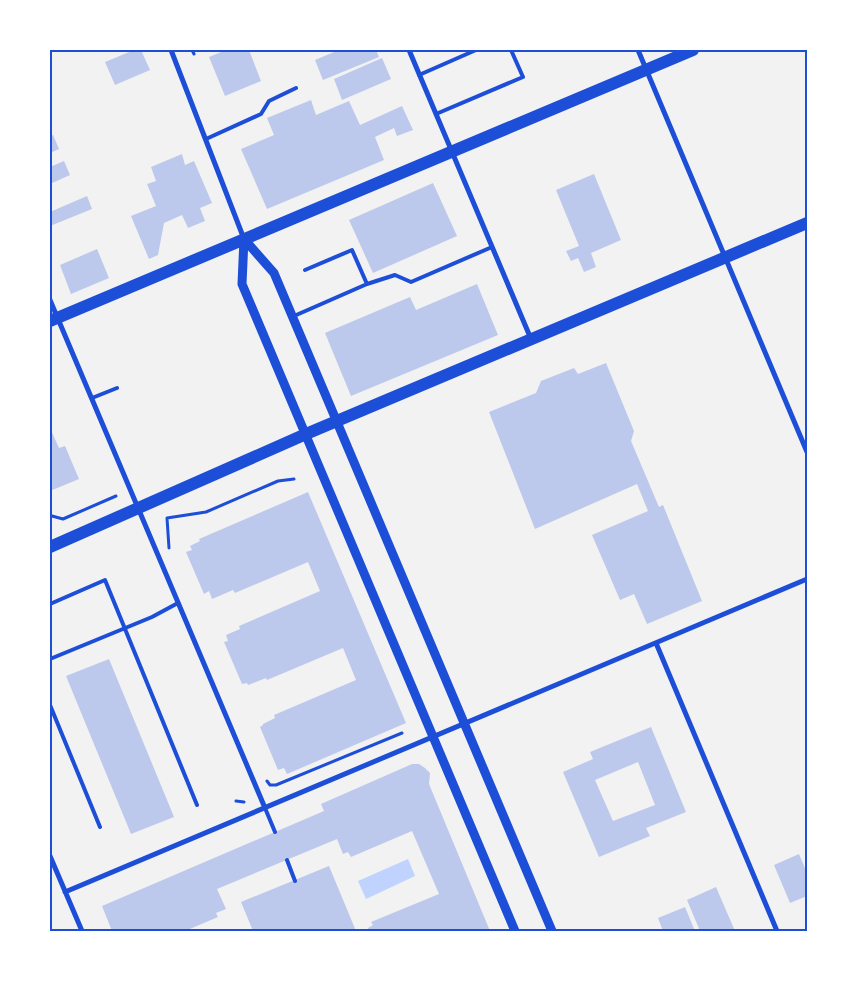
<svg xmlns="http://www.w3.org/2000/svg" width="857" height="981" viewBox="0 0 857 981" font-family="'Nunito Sans',sans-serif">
<rect width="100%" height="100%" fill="#f2f2f2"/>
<path fill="#bfd3fe" d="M 408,859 L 415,876 L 366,899 L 358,881 Z"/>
<path fill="#bdc9ec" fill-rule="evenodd" d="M 134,50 L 141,50 L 150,70 L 115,85 L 105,62 Z
M 226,50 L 249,50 L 261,81 L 225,96 L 209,57 Z
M 339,50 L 376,50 L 379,57 L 323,80 L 315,60 Z
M 382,58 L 391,79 L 342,100 L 334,79 Z
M 311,100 L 316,115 L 349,101 L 360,125 L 402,106 L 413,130 L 397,136 L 394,128 L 375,137 L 384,160 L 267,209 L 241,149 L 274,135 L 267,118 Z
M 53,135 L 59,149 L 50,153 L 50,136 Z
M 182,154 L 185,165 L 194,161 L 212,203 L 200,208 L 205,221 L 188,228 L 182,215 L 164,223 L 158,255 L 149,259 L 131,216 L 156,206 L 147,184 L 156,181 L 151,167 Z
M 64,161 L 70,175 L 50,184 L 50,167 Z
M 594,174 L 621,240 L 591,253 L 596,267 L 584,272 L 578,258 L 571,261 L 566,251 L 579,246 L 556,190 Z
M 433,183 L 457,236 L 373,273 L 349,220 Z
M 87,196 L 92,209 L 50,226 L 50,212 Z
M 97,249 L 109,278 L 71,294 L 60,265 Z
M 477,284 L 498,335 L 351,396 L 325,333 L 410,297 L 416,310 Z
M 606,363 L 634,431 L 631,441 L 659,507 L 663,505 L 702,601 L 647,624 L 634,594 L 620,600 L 592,535 L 648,511 L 637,484 L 535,529 L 489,412 L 536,393 L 541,381 L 574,368 L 578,374 Z
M 50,428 L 59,448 L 65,446 L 79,479 L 50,491 Z
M 308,492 L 406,723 L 287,774 L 284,768 L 278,770 L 260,727 L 263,725 L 263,724 L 275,718 L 274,715 L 356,680 L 343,648 L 267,680 L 266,678 L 248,685 L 247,683 L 242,684 L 224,642 L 228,641 L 226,635 L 240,629 L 239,626 L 320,591 L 308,562 L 235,593 L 233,590 L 212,599 L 209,591 L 204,594 L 186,552 L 192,550 L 190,546 L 200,541 L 199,539 Z
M 109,659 L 174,817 L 131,834 L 66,676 Z
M 651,727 L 686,812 L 646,828 L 650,836 L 599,857 L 563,772 L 593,759 L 590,752 ZM 638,762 L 655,805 L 613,821 L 595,780 Z
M 412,764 L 419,764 L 425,768 L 430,773 L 429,784 L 490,931 L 369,931 L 368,928 L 373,925 L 371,922 L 439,894 L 412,831 L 351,857 L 348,852 L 343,854 L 337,839 L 217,889 L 226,909 L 216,913 L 218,917 L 185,931 L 112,931 L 102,906 L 324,811 L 321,804 Z
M 799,854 L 807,873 L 807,896 L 790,903 L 774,865 Z
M 329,866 L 356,931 L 253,931 L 241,902 Z
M 716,887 L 735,931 L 700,931 L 687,900 Z
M 685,907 L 695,931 L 663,931 L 658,918 Z"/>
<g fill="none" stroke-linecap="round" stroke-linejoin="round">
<path stroke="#1d4ed8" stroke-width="3" d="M 192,50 L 194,54
M 50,517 L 52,516 L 63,519 L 116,496
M 169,548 L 167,518 L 206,512 L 278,481 L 294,479
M 267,781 L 270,785 L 276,785 L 402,733
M 236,801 L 244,802"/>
<path stroke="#1d4ed8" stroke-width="4" d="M 419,75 L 476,50
M 436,114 L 523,77 L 511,50
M 206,139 L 261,114 L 269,101 L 296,88
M 305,270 L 352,250 L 367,284
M 294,316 L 367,284 L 395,275 L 411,282 L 492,247
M 92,398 L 117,388
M 50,604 L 105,580 L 197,805
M 50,659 L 152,617 L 178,603
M 50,705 L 100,827
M 265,808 L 275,832
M 287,860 L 295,881"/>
<path stroke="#1d4ed8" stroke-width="5" d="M 171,50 L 244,239
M 409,50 L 531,339
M 638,50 L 807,452
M 50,300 L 265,808
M 656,643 L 777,931
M 50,856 L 82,931
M 65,892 L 807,579"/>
<path stroke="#1d4ed8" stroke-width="9" d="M 244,239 L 274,273 L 552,931
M 244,239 L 242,284 L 515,931"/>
<path stroke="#1d4ed8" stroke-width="12" d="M 50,321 L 693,50
M 50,547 L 306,434 L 807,223"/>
</g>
<rect width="857" height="981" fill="none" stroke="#ffffff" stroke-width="102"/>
<rect x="51" y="51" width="755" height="879" fill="none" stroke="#1d4ed8" stroke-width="2"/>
</svg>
